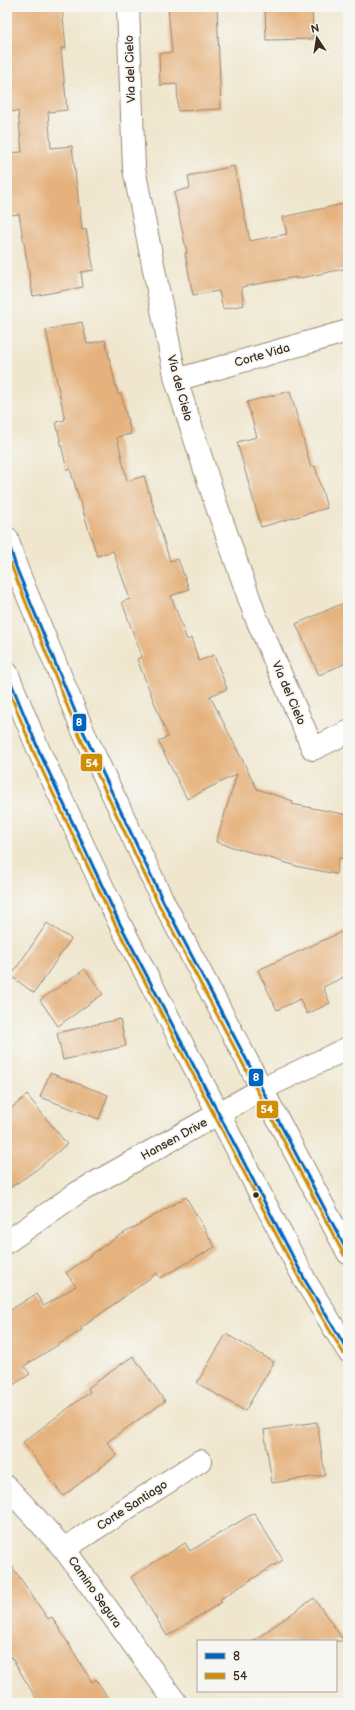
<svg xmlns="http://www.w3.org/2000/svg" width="355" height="1710" viewBox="0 0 355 1710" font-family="'Balsamiq Sans',sans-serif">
<rect width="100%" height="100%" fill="#f6f6f2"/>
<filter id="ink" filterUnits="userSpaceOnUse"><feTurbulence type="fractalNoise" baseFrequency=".025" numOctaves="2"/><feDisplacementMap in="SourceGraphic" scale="8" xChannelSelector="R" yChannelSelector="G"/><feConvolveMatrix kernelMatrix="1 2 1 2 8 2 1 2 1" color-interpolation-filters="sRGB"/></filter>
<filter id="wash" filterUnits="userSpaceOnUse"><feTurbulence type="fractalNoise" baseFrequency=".012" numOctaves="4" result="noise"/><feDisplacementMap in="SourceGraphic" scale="16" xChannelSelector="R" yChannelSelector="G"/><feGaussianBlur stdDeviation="0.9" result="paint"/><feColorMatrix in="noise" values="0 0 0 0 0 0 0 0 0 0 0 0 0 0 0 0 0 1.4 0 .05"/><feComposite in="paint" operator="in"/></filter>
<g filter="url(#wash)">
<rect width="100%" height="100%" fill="#efe6cd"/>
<g id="blocks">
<path fill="#e5b27e" d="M 7,7 L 62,7 L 66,48 L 61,48 L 67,110 L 48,112 L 51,148 L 72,146 L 82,230 L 86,229 L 94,270 L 81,272 L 83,287 L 33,296 L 19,214 L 10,215 L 7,189 L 7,153 L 22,152 L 18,111 L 7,112 Z
M 168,7 L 217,7 L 221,109 L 178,111 L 177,84 L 160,85 L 159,53 L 172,53 Z
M 265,7 L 312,7 L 313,39 L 266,40 Z
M 234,166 L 250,241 L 287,234 L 283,217 L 348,203 L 348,268 L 296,279 L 296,277 L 241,287 L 244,305 L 223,309 L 219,291 L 193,295 L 185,253 L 187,253 L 174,192 L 190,188 L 188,176 Z
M 82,322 L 87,344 L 105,340 L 118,395 L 121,394 L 131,434 L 117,437 L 127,481 L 144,476 L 170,561 L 178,559 L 189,589 L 171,596 L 187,640 L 191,638 L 199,661 L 214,655 L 227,689 L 210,696 L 257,789 L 293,801 L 292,804 L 348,815 L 348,859 L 339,858 L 336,874 L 300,867 L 216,842 L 237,774 L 187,799 L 158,741 L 168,737 L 137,659 L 142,657 L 122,602 L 130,599 L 113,551 L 97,556 L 70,469 L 67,470 L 56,422 L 65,420 L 46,330 Z
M 290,391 L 311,468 L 315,466 L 327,508 L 261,527 L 237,442 L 257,437 L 247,402 Z
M 348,601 L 348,662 L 319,675 L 296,624 Z
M 47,923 L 71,939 L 34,993 L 11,976 Z
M 348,929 L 348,975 L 323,987 L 330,1003 L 307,1014 L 300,999 L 277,1010 L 258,970 Z
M 85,969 L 103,994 L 58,1026 L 40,1000 Z
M 120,1019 L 126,1046 L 63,1060 L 57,1033 Z
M 50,1073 L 108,1095 L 99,1119 L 40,1097 Z
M 27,1095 L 67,1144 L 36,1170 L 7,1190 L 7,1112 Z
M 186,1197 L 215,1247 L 160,1278 L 157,1273 L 81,1328 L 82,1330 L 24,1366 L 30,1374 L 7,1389 L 7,1312 L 36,1294 L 44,1306 L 76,1286 L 66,1273 L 109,1242 Z
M 226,1334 L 274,1362 L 245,1411 L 197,1383 Z
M 133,1356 L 165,1401 L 107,1442 L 117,1455 L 63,1496 L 23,1442 L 90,1392 L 88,1388 Z
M 317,1422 L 325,1475 L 272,1483 L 264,1430 Z
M 254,1513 L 283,1560 L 220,1599 L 222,1602 L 167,1636 L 131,1577 L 185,1543 L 190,1551 Z
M 7,1559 L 48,1619 L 52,1617 L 92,1682 L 96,1679 L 111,1703 L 39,1703 L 7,1650 Z
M 314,1598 L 344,1641 L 253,1641 Z"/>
</g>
</g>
<g filter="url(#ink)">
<use href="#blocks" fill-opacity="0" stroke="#958876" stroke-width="1"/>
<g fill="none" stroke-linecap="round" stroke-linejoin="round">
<defs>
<path id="minor" d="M 128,7 L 134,169 L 176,380 L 216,504 L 255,615 L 313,749 L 348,732
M 176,380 L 348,331
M 7,1242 L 77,1193 L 262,1089 L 348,1048
M 7,1487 L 64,1549 L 176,1703
M 64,1549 L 200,1461"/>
<path id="secondary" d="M 7,538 L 16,567 L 83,731 L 163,901 L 348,1253
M 7,673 L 39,751 L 119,922 L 306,1282 L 348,1351"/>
</defs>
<use href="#minor" stroke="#958876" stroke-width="24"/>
<use href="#secondary" stroke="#958876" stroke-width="24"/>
<use href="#minor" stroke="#fff" stroke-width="22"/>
<use href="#secondary" stroke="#fff" stroke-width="22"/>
<defs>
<path id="bus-1" d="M 7,538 L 16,567 L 83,731 L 163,901 L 348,1253
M 7,673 L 39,751 L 119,922 L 306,1282 L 348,1351"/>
<path id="bus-2" d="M 7,555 L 78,733 L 158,903 L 344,1255
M 7,686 L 34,753 L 115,924 L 302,1284 L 344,1354"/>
</defs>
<use href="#bus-1" stroke="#f6f6f2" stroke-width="6"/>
<use href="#bus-2" stroke="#f6f6f2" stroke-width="6"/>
<use href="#bus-1" stroke="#0065bd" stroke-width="3"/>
<use href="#bus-2" stroke="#d18d06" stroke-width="3"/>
</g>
</g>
<circle fill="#3b2a1e" stroke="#f6f6f2" stroke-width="1.5" cx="256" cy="1195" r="3.5"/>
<g text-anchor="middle" stroke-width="3.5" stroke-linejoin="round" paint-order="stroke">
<g font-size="12" fill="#3b2a1e" stroke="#f6f6f2">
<text transform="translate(130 69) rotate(-92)" y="4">Via del Cielo</text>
<text transform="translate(262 355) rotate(-16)" y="4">Corte Vida</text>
<text transform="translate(180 388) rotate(75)" y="4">Via del Cielo</text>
<text transform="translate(289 693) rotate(67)" y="4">Via del Cielo</text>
<text transform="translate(174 1139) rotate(-29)" y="4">Hansen Drive</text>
<text transform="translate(132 1505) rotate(-33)" y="4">Corte Santiago</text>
<text transform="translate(95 1592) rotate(55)" y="4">Camino Segura</text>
</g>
</g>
<g stroke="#f6f6f2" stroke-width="1.5">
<rect x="72" y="713" width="15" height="19" rx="4" fill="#0065bd"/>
<rect x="80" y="753" width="23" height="19" rx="4" fill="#d18d06"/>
<rect x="248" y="1068" width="16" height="19" rx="4" fill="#0065bd"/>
<rect x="256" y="1100" width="23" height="19" rx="4" fill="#d18d06"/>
</g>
<g font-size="11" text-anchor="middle" font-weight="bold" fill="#fff">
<text x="79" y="726">8</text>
<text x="92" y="767">54</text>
<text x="256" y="1081">8</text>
<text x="267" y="1113">54</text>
</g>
<rect width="355" height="1710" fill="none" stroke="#f6f6f2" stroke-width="24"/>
<rect x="197" y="1640" width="140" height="52" fill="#f6f6f2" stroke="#aba49d"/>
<rect x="205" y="1653" width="20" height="6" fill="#0065bd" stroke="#aba49d"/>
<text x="233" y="1660" font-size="12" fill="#3b2a1e">8</text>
<rect x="205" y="1673" width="20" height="6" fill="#d18d06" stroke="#aba49d"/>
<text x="233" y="1680" font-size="12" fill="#3b2a1e">54</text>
<g transform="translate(317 38) rotate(348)" stroke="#f6f6f2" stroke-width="3" paint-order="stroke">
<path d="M0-3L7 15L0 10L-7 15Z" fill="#3b2a1e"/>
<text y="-6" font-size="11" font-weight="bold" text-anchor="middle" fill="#3b2a1e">N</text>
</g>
</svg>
